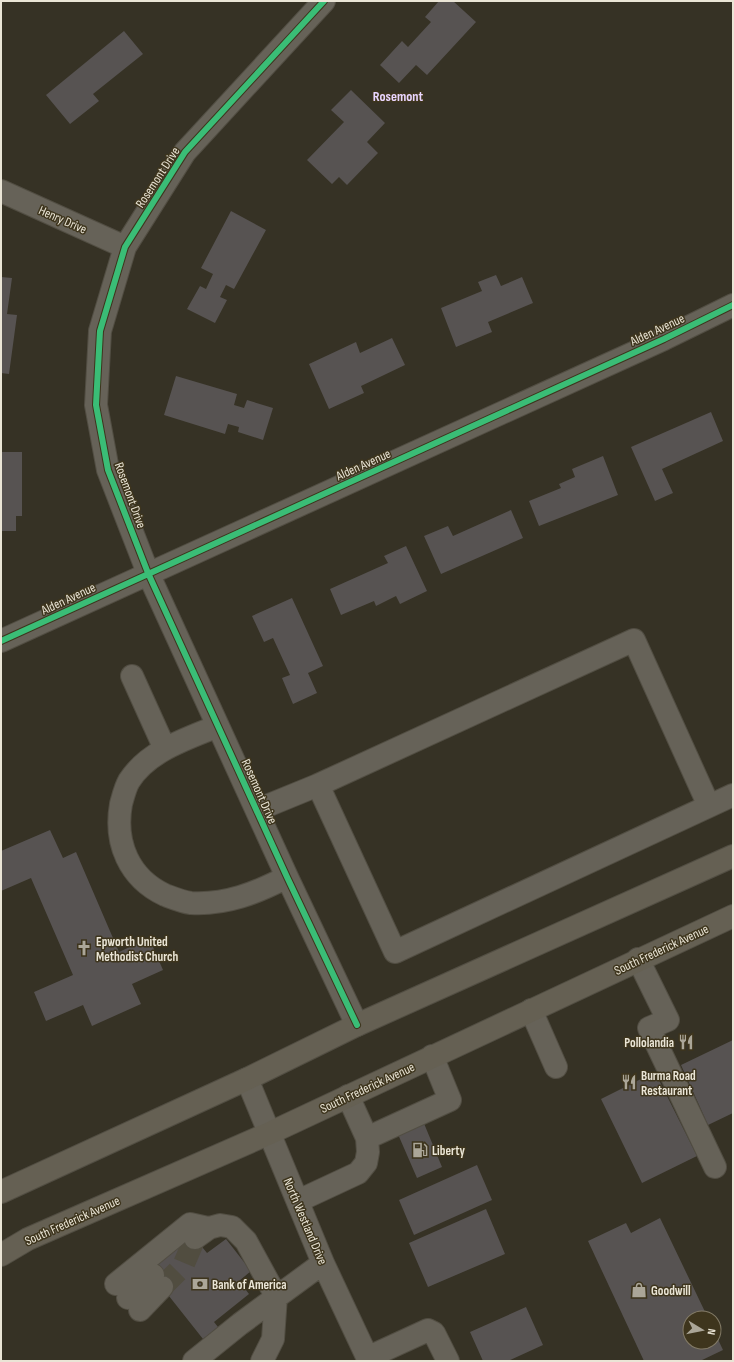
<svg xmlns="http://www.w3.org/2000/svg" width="734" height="1362" viewBox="0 0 734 1362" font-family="'Sofia Sans Condensed',sans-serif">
<rect width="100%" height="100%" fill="#363225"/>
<path fill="#575352" d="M 439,1 L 453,1 L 476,22 L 427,75 L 416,65 L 399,83 L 380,65 L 402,41 L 408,47 L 431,22 L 425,17 Z
M 124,31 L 143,54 L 93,94 L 99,101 L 70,124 L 46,95 Z
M 351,90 L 385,123 L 367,142 L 378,153 L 347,185 L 339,177 L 332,184 L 307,160 L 344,122 L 331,110 Z
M 231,211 L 266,230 L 234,289 L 226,285 L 220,297 L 227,300 L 215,323 L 187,309 L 200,286 L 206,289 L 213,274 L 201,268 Z
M 496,275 L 501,286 L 522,277 L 533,303 L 488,322 L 492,332 L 456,347 L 441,308 L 482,291 L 478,282 Z
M 1,277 L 12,278 L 7,314 L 17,315 L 9,374 L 1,373 Z
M 392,338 L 405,365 L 361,386 L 364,393 L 329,409 L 309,364 L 356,342 L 360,353 Z
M 176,376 L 237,394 L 234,405 L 244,408 L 247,400 L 273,408 L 263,440 L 238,432 L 239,427 L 228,424 L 225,434 L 164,415 Z
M 711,412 L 723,441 L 662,469 L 673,493 L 655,501 L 631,447 Z
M 1,452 L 22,452 L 22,516 L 16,516 L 16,531 L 1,531 Z
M 603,456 L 618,495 L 539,526 L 529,501 L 561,488 L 559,484 L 575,477 L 572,469 Z
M 511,510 L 523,538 L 441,574 L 424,536 L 448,526 L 453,536 Z
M 406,546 L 427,591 L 400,604 L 396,596 L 376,606 L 374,601 L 341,615 L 330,589 L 388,563 L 384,556 Z
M 292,598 L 323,666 L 308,673 L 317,693 L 293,704 L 282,678 L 290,675 L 273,638 L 264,642 L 252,616 Z
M 50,830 L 63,858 L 76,852 L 119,952 L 149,938 L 163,970 L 132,984 L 141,1004 L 92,1026 L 83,1005 L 46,1021 L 34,992 L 73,975 L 31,878 L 1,891 L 1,851 Z
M 733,1040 L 733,1113 L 708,1125 L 681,1065 Z
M 655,1072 L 697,1156 L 642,1183 L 601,1099 Z
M 423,1121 L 442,1167 L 417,1178 L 397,1132 Z
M 477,1165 L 492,1200 L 414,1235 L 399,1200 Z
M 486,1209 L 505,1254 L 428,1287 L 409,1243 Z
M 660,1218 L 708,1318 L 690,1318 L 690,1342 L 714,1342 L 714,1331 L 723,1350 L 700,1361 L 644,1361 L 588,1241 L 626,1223 L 631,1233 Z
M 190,1232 L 207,1253 L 226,1239 L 251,1271 L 239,1281 L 249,1294 L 214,1322 L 218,1327 L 203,1339 L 146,1267 Z
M 526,1307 L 543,1345 L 508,1361 L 483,1361 L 470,1332 Z"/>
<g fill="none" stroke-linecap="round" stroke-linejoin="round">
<path stroke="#514d40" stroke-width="22" stroke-dasharray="22 11" stroke-linecap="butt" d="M 162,1287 L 183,1266 L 195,1238"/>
<defs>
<path id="minor" d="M 324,1 L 185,152 L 125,247 L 100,331 L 96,405 L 108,470 L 148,573 L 287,877 L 357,1025
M 1,191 L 125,247
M 1,641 L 664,339 L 733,305
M 132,676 L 165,749
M 218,726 C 186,739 148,751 129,781 C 125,788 123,797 121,804 C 114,843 129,878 165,895 C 173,898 183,902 191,903 C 226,905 256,893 287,877
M 709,806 L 634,640 L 318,785 L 395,952 L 733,795
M 257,810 L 318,785
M 638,959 L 668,1020 L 649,1028 L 715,1167
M 531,1010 L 556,1067
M 247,1079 L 323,1263 L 369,1361
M 367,1138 L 450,1100 L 432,1056
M 298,1201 L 358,1173 L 366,1163 L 368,1152 L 367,1138 L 348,1096
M 195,1238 L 209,1228 L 220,1225 L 232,1227 L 246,1241 L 276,1296 L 273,1339 L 262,1361
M 116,1284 L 190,1224 L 208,1228
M 128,1298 L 153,1275
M 140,1310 L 162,1287
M 367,1358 L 428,1330 L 434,1333 L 448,1361
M 194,1361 L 240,1324 L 323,1263"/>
<path id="major" d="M 1,1192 L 247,1079 L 357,1025 L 733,856
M 1,1255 L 28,1239 L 270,1133 L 733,916"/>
</defs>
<use href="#minor" stroke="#524e43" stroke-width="24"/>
<use href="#major" stroke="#524e43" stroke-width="24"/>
<use href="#minor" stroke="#666258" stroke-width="22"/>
<use href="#major" stroke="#656053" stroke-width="22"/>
<defs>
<path id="cycleway" d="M 324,1 L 185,152 L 125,247 L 100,331 L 96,405 L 108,470 L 148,573 L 287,877 L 357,1025
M 1,641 L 664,339 L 733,305"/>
</defs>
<use href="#cycleway" stroke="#3e351d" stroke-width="8"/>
<use href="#cycleway" stroke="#3abd76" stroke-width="6"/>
</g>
<defs>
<symbol id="church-bare" viewBox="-9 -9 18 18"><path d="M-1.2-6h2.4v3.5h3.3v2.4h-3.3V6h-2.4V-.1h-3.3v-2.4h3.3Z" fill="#aba698" stroke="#3e351d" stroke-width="2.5" paint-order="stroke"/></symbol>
<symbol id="restaurant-bare" viewBox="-9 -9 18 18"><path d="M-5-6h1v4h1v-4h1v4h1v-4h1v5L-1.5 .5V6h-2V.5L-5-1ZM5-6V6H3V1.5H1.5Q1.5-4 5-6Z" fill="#aba698" stroke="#3e351d" stroke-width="2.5" paint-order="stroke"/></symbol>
<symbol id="fuel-bare" viewBox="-9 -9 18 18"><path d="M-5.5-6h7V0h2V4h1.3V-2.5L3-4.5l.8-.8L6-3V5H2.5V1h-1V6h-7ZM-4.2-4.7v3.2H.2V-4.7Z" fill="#aba698" stroke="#3e351d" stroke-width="2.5" paint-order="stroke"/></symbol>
<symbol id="bank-bare" viewBox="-9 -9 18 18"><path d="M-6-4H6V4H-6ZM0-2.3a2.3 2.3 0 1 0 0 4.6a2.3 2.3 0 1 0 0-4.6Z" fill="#aba698" stroke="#3e351d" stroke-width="2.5" paint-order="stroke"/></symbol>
<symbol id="shop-bare" viewBox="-9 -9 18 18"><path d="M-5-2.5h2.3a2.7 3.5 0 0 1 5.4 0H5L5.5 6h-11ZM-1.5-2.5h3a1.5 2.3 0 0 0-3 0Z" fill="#aba698" stroke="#3e351d" stroke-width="2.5" paint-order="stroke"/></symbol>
</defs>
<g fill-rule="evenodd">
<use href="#church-bare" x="73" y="937" width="22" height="22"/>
<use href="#restaurant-bare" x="675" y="1031" width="22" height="22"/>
<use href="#restaurant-bare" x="618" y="1071" width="22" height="22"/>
<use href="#fuel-bare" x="409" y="1139" width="22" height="22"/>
<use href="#bank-bare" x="189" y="1273" width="22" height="22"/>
<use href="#shop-bare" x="628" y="1279" width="22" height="22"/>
</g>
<g text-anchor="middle" stroke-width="3" stroke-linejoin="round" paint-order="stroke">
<g font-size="13" fill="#eae5d6" stroke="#3e351d">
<text transform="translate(157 177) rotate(-57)" y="5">Rosemont Drive</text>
<text transform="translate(63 219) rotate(24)" y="5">Henry Drive</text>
<text transform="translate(657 329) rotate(-25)" y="5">Alden Avenue</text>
<text transform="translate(363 464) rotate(-24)" y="5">Alden Avenue</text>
<text transform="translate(131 495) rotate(70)" y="5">Rosemont Drive</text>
<text transform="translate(68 598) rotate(-25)" y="5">Alden Avenue</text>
<text transform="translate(260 791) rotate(66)" y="5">Rosemont Drive</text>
<text transform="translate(661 949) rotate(-25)" y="5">South Frederick Avenue</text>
<text transform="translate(367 1087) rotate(-25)" y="5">South Frederick Avenue</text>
<text transform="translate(72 1220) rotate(-24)" y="5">South Frederick Avenue</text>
<text transform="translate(306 1221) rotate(67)" y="5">North Westland Drive</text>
</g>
<g font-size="13" font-weight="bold" fill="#eae5d6" stroke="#3e351d" text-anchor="start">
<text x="96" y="946">Epworth United<tspan x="96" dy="15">Methodist Church</tspan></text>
<text x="674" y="1047" text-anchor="end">Pollolandia</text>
<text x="641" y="1080">Burma Road<tspan x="641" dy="15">Restaurant</tspan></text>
<text x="432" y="1155">Liberty</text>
<text x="212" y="1289">Bank of America</text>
<text x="651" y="1295">Goodwill</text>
</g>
<g font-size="14" font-weight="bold" fill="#e9d5ff" stroke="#3e351d">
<text x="398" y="101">Rosemont</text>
</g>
</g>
<rect width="734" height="1362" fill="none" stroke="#eae5d6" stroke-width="4"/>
<g transform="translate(702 1330) rotate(100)"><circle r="19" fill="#3e351d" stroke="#837b67"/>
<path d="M0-3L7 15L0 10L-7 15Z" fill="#aba698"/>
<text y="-6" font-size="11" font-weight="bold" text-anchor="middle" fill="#eae5d6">N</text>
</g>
</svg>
